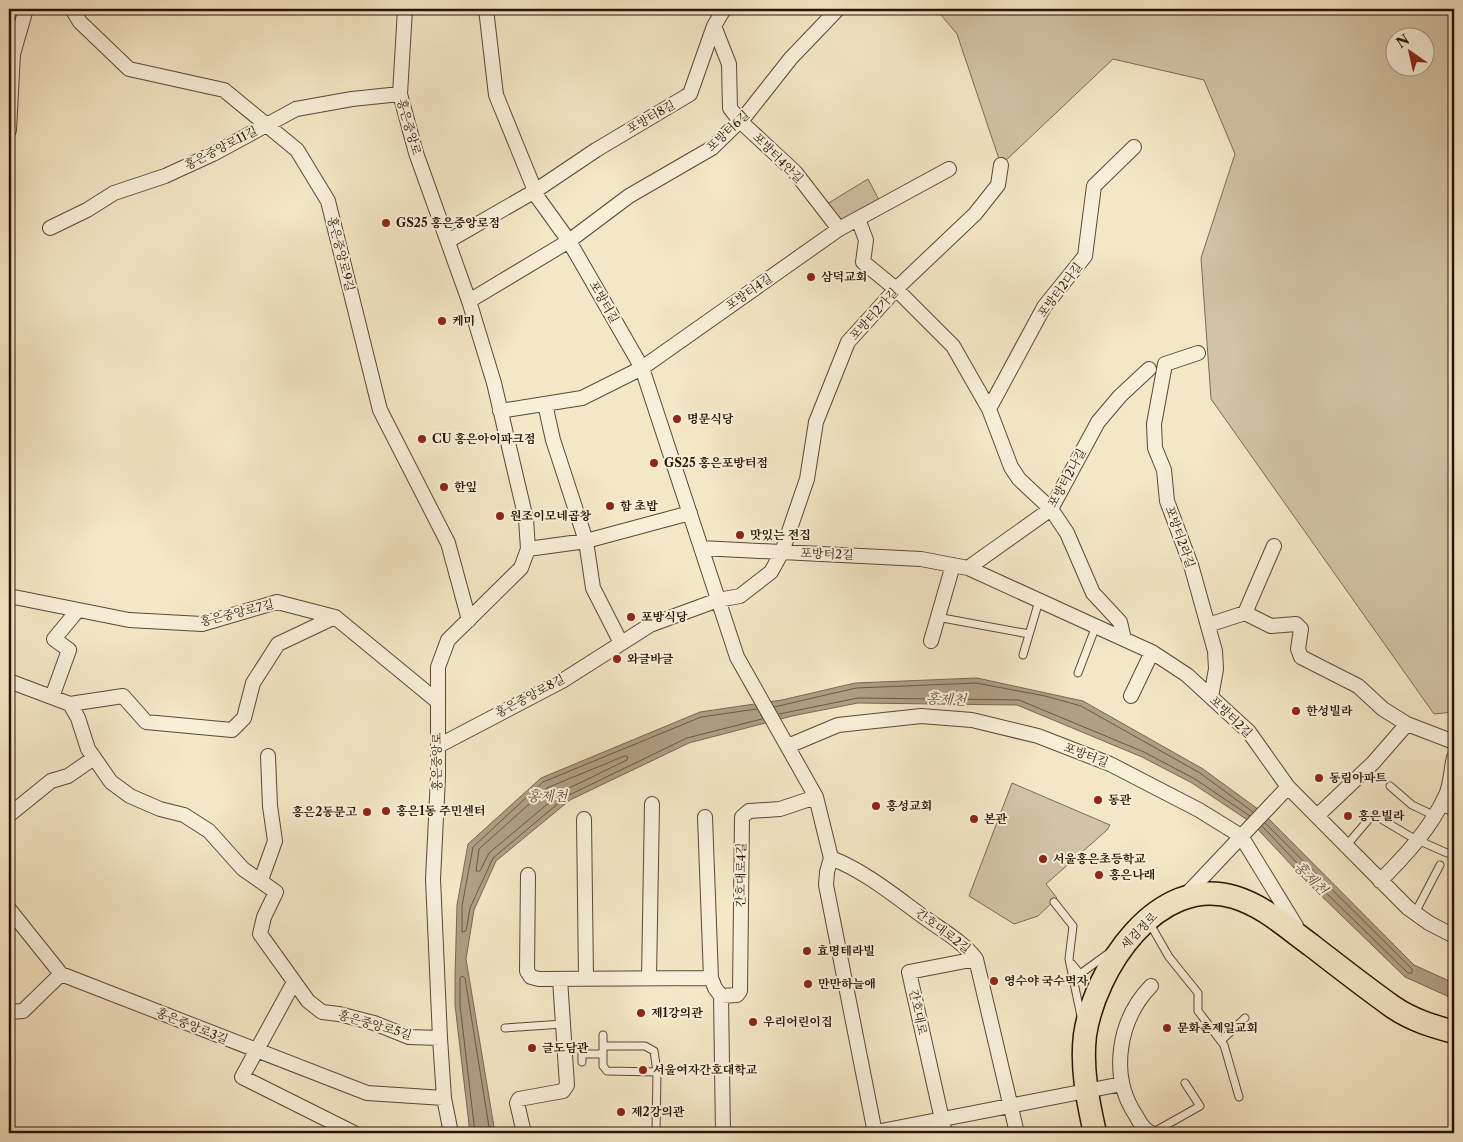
<svg xmlns="http://www.w3.org/2000/svg" width="1463" height="1142" viewBox="0 0 1463 1142" font-family="'Libre Caslon Text','Noto Serif KR',serif">
<rect width="100%" height="100%" fill="#f4e7c5"/>
<filter id="stains"><feTurbulence type="fractalNoise" baseFrequency=".004" numOctaves="4"/><feColorMatrix values="0 0 0 0 .2 0 0 0 0 .09 0 0 0 0 .02 0 0 0 .5 -.17"/></filter>
<radialGradient id="worn" r=".72"><stop offset=".6" stop-color="#630" stop-opacity="0"/><stop offset="1" stop-color="#630" stop-opacity=".3"/></radialGradient>
<path fill="#d1c3a4" stroke="#7d6a54" fill-rule="evenodd" d="M 936,9 L 1454,9 L 1454,712 L 1434,714 L 1211,399 L 1201,258 L 1235,154 L 1204,80 L 1113,59 L 1001,165 L 957,34 ZM 1396,38 L 1426,38 L 1426,68 L 1396,68 Z
M 868,179 L 879,200 L 841,222 L 827,204 Z
M 1012,783 L 1110,825 L 1107,830 L 1046,884 L 1057,898 L 1038,916 L 1014,924 L 969,896 Z"/>
<path fill="#af9f83" stroke="#796750" d="M 977,678 L 1083,701 L 1203,769 L 1262,812 L 1414,965 L 1454,983 L 1454,999 L 1405,977 L 1309,884 L 1252,823 L 1192,783 L 1142,757 L 1017,705 L 858,703 L 792,716 L 689,743 L 570,800 L 496,861 L 474,910 L 466,959 L 495,1133 L 470,1133 L 455,1005 L 455,976 L 457,905 L 468,844 L 541,778 L 700,712 L 782,700 L 855,683 Z"/>
<g fill="none" stroke-linecap="round" stroke-linejoin="round">
<path stroke="#6c5843" stroke-width="1" d="M 774,707 L 856,688 L 976,683 L 1045,696 L 1081,706 L 1200,773 L 1253,812
M 757,709 L 701,717 L 543,782 L 473,847 L 462,906 L 462,932 L 466,931 L 470,908 L 493,858 L 567,796 L 687,738 L 762,719
M 779,714 L 858,698 L 1019,700 L 1144,752 L 1195,779 L 1250,816
M 625,756 L 628,757 L 627,760 L 563,791 L 489,853 L 480,871 L 476,871 L 479,849 L 547,788 Z
M 1262,826 L 1313,880 L 1408,973 L 1412,973 L 1412,969 L 1265,823
M 475,1133 L 460,1005 L 460,978 L 462,976 L 465,978 L 490,1133"/>
<defs>
<path id="service" d="M 937,617 L 1029,634
M 1023,655 L 1039,601
M 1078,673 L 1096,626
M 1390,786 L 1412,805 L 1433,815
M 1439,807 L 1454,812
M 1346,846 L 1369,819 L 1376,816 L 1413,838 L 1447,853
M 1054,902 L 1073,926 L 1069,959 L 1081,1016
M 1415,913 L 1440,865
M 1150,924 L 1169,957 L 1198,993 L 1198,1011 L 1224,1045 L 1239,1097
M 1072,964 L 1080,974 L 1109,953
M 505,1028 L 563,1024
M 603,1035 L 603,1066 L 607,1071 L 657,1072
M 1222,1040 L 1245,1018
M 603,1046 L 645,1046 L 654,1051 L 657,1072 L 656,1133
M 582,1062 L 582,1054 L 603,1054
M 1152,1133 L 1200,1106 L 1185,1083"/>
<path id="minor" d="M 72,9 L 80,22 L 129,69 L 224,90 L 297,150 L 328,201 L 380,410 L 448,543 L 469,620
M 405,9 L 400,94 L 416,153 L 469,301 L 494,383 L 526,519 L 528,549 L 521,568 L 448,640 L 438,667 L 438,777 L 433,879 L 440,1038 L 444,1098 L 451,1133
M 486,9 L 496,95 L 538,198 L 569,241 L 642,368 L 737,657 L 816,797 L 831,858 L 827,872 L 826,885 L 875,1133
M 714,26 L 729,64 L 730,108 L 740,121 L 795,172 L 839,229
M 9,130 L 13,54 L 26,9
M 858,219 L 866,240 L 863,262 L 896,289 L 953,346 L 989,409 L 1011,467 L 1019,479 L 1051,509 L 1067,533 L 1093,593 L 1120,622 L 1124,639
M 50,228 L 87,210 L 114,193 L 165,176 L 213,154 L 296,109 L 352,99 L 400,94
M 448,241 L 535,191 L 596,150 L 690,94 L 714,26 L 724,9
M 469,301 L 569,241 L 629,196 L 712,148 L 746,115 L 791,58 L 837,10
M 1198,353 L 1165,364 L 1154,424 L 1155,448 L 1164,470 L 1167,501 L 1191,565 L 1215,651 L 1216,669 L 1211,697
M 545,404 L 553,440 L 586,541 L 593,588 L 621,643
M 989,409 L 1044,307 L 1085,256 L 1094,186 L 1134,147
M 500,411 L 582,398 L 642,368 L 839,229 L 949,169
M 701,548 L 921,559 L 968,568 L 1152,652 L 1187,675 L 1249,732 L 1288,787 L 1408,908 L 1429,923 L 1454,936
M 528,549 L 586,541 L 690,513
M 968,568 L 1051,509 L 1098,422 L 1120,396 L 1149,369
M 9,596 L 129,620 L 202,624 L 277,602 L 335,617 L 437,701
M 1245,613 L 1274,546
M 1208,625 L 1245,613 L 1271,626 L 1296,624 L 1301,629 L 1298,649 L 1301,657 L 1358,686 L 1383,709 L 1407,724 L 1454,742
M 931,641 L 953,565
M 9,681 L 70,704 L 78,718 L 88,749 L 111,782 L 130,796 L 160,809 L 184,815 L 209,831 L 243,869 L 276,892 L 264,917 L 260,934 L 308,1001 L 322,1012 L 339,1014 L 374,1023 L 409,1037 L 440,1038
M 1131,696 L 1152,652
M 52,697 L 69,650 L 54,639 L 78,610
M 70,704 L 123,696 L 146,722 L 232,730 L 244,718 L 253,683 L 278,644 L 335,617
M 438,746 L 562,681 L 650,625 L 718,600 L 740,596 L 771,572 L 782,552 L 807,479 L 816,422 L 848,342 L 896,289 L 975,214 L 998,185 L 1001,165
M 788,746 L 838,725 L 921,716 L 972,720 L 1038,736 L 1110,764 L 1199,810 L 1241,836 L 1296,926
M 9,815 L 51,781 L 68,776 L 94,758
M 1317,816 L 1373,763 L 1407,724
M 705,817 L 711,978
M 584,819 L 586,978
M 831,858 C 867,872 897,898 928,920 C 945,932 964,943 976,959 L 1017,1133
M 528,875 L 527,971 L 531,977 L 539,979 L 711,978 L 715,988 L 721,996 L 723,1133
M 261,880 L 275,841 L 270,806 L 268,756
M 1380,881 C 1405,856 1431,828 1446,795 C 1451,784 1451,769 1454,757
M 1184,897 L 1288,787
M 9,909 L 61,974 L 367,1093 L 444,1098
M 649,978 L 652,804
M 294,982 L 242,1077 L 354,1133
M 1151,986 C 1119,1019 1109,1074 1135,1114 C 1140,1122 1143,1131 1152,1133
M 721,996 L 737,995 L 740,991 L 742,817 L 749,811 L 780,809 L 816,797
M 9,1012 L 23,1011 L 61,974
M 524,1133 L 517,1103 L 519,1099 L 563,1091 L 567,1085 L 560,979
M 871,1133 L 1122,1084
M 945,1133 L 909,972 L 976,959"/>
<path id="primary" d="M 1095,1133 C 1088,1102 1081,1068 1085,1035 C 1095,969 1157,874 1234,897 C 1264,906 1286,927 1311,945 C 1338,966 1365,987 1393,1007 C 1412,1020 1432,1026 1454,1032"/>
</defs>
<use href="#service" stroke="#5c4734" stroke-width="9"/>
<use href="#minor" stroke="#5c4734" stroke-width="16"/>
<use href="#primary" stroke="#291203" stroke-width="25"/>
<use href="#service" stroke="#f8efd9" stroke-width="7"/>
<use href="#minor" stroke="#f8efd9" stroke-width="14"/>
<use href="#primary" stroke="#f4e7c5" stroke-width="22"/>
</g>
<g fill="#8f2418" stroke="#f8efd9" stroke-width="2">
<circle cx="386" cy="223" r="5"/>
<circle cx="811" cy="277" r="5"/>
<circle cx="442" cy="321" r="5"/>
<circle cx="677" cy="419" r="5"/>
<circle cx="422" cy="439" r="5"/>
<circle cx="654" cy="463" r="5"/>
<circle cx="444" cy="487" r="5"/>
<circle cx="610" cy="506" r="5"/>
<circle cx="500" cy="516" r="5"/>
<circle cx="740" cy="535" r="5"/>
<circle cx="631" cy="617" r="5"/>
<circle cx="617" cy="659" r="5"/>
<circle cx="1296" cy="711" r="5"/>
<circle cx="1319" cy="778" r="5"/>
<circle cx="1098" cy="800" r="5"/>
<circle cx="876" cy="806" r="5"/>
<circle cx="386" cy="811" r="5"/>
<circle cx="367" cy="812" r="5"/>
<circle cx="1348" cy="816" r="5"/>
<circle cx="974" cy="819" r="5"/>
<circle cx="1043" cy="859" r="5"/>
<circle cx="1099" cy="875" r="5"/>
<circle cx="807" cy="951" r="5"/>
<circle cx="994" cy="981" r="5"/>
<circle cx="808" cy="984" r="5"/>
<circle cx="641" cy="1013" r="5"/>
<circle cx="753" cy="1022" r="5"/>
<circle cx="1167" cy="1028" r="5"/>
<circle cx="532" cy="1048" r="5"/>
<circle cx="643" cy="1070" r="5"/>
<circle cx="621" cy="1112" r="5"/>
</g>
<g text-anchor="middle" stroke-width="4" stroke-linejoin="round" paint-order="stroke">
<g font-size="12" fill="#291203" stroke="#f8efd9">
<text transform="translate(651 117) rotate(-30)" y="4">포방터8길</text>
<text transform="translate(409 127) rotate(74)" y="4">홍은중앙로</text>
<text transform="translate(728 131) rotate(-43)" y="4">포방터6길</text>
<text transform="translate(221 148) rotate(-27)" y="4">홍은중앙로11길</text>
<text transform="translate(778 158) rotate(45)" y="4">포방터4안길</text>
<text transform="translate(341 254) rotate(76)" y="4">홍은중앙로9길</text>
<text transform="translate(1060 290) rotate(-53)" y="4">포방터2다길</text>
<text transform="translate(749 292) rotate(-35)" y="4">포방터4길</text>
<text transform="translate(604 302) rotate(60)" y="4">포방터길</text>
<text transform="translate(874 314) rotate(-48)" y="4">포방터2가길</text>
<text transform="translate(1067 478) rotate(-61)" y="4">포방터2나길</text>
<text transform="translate(1180 537) rotate(70)" y="4">포방터2라길</text>
<text transform="translate(827 554) rotate(2)" y="4">포방터2길</text>
<text transform="translate(237 613) rotate(-14)" y="4">홍은중앙로7길</text>
<text transform="translate(530 696) rotate(-28)" y="4">홍은중앙로8길</text>
<text transform="translate(1231 717) rotate(44)" y="4">포방터2길</text>
<text transform="translate(1086 755) rotate(21)" y="4">포방터길</text>
<text transform="translate(437 762) rotate(-90)" y="4">홍은중앙로</text>
<text transform="translate(741 875) rotate(-89)" y="4">간호대로4길</text>
<text transform="translate(943 931) rotate(37)" y="4">간호대로2길</text>
<text transform="translate(1139 931) rotate(-46)" y="4">세검정로</text>
<text transform="translate(918 1012) rotate(78)" y="4">간호대로</text>
<text transform="translate(375 1025) rotate(16)" y="4">홍은중앙로5길</text>
<text transform="translate(192 1026) rotate(22)" y="4">홍은중앙로3길</text>
</g>
<g font-size="12" font-weight="bold" fill="#291203" stroke="#f8efd9" text-anchor="start">
<text x="396" y="227">GS25 홍은중앙로점</text>
<text x="821" y="281">삼덕교회</text>
<text x="452" y="325">케미</text>
<text x="687" y="423">명문식당</text>
<text x="432" y="443">CU 홍은아이파크점</text>
<text x="664" y="467">GS25 홍은포방터점</text>
<text x="454" y="491">한잎</text>
<text x="620" y="510">함 초밥</text>
<text x="510" y="520">원조이모네곱창</text>
<text x="750" y="539">맛있는 전집</text>
<text x="641" y="621">포방식당</text>
<text x="627" y="663">와글바글</text>
<text x="1306" y="715">한성빌라</text>
<text x="1329" y="782">동림아파트</text>
<text x="1108" y="804">동관</text>
<text x="886" y="810">홍성교회</text>
<text x="396" y="815">홍은1동 주민센터</text>
<text x="357" y="816" text-anchor="end">홍은2동문고</text>
<text x="1358" y="820">홍은빌라</text>
<text x="984" y="823">본관</text>
<text x="1053" y="863">서울홍은초등학교</text>
<text x="1109" y="879">홍은나래</text>
<text x="817" y="955">효명테라빌</text>
<text x="1004" y="985">영수야 국수먹자</text>
<text x="818" y="988">만만하늘애</text>
<text x="651" y="1017">제1강의관</text>
<text x="763" y="1026">우리어린이집</text>
<text x="1177" y="1032">문화촌제일교회</text>
<text x="542" y="1052">글도담관</text>
<text x="653" y="1074">서울여자간호대학교</text>
<text x="631" y="1116">제2강의관</text>
</g>
<g font-size="14" font-style="italic" fill="#65513d" stroke="#f8efd9">
<text transform="translate(946 699) rotate(3)" y="5">홍제천</text>
<text x="547" y="801">홍제천</text>
<text transform="translate(1311 878) rotate(45)" y="5">홍제천</text>
</g>
</g>
<rect width="1463" height="1142" fill="none" stroke="#f4e7c5" stroke-width="30"/>
<rect x="10" y="10" width="1443" height="1122" fill="none" stroke="#291203" stroke-width="2.5"/>
<rect x="15" y="15" width="1433" height="1112" fill="none" stroke="#291203"/>
<g transform="translate(1410 52) rotate(326)"><circle r="24" fill="#f8efd9" stroke="#a59783"/>
<path d="M0-4L9 19L0 12L-9 19Z" fill="#8f2418"/>
<text y="-8" font-size="14" font-weight="bold" text-anchor="middle" fill="#291203">N</text>
</g>
<rect width="100%" height="100%" filter="url(#stains)"/>
<rect width="100%" height="100%" fill="url(#worn)"/>
</svg>
